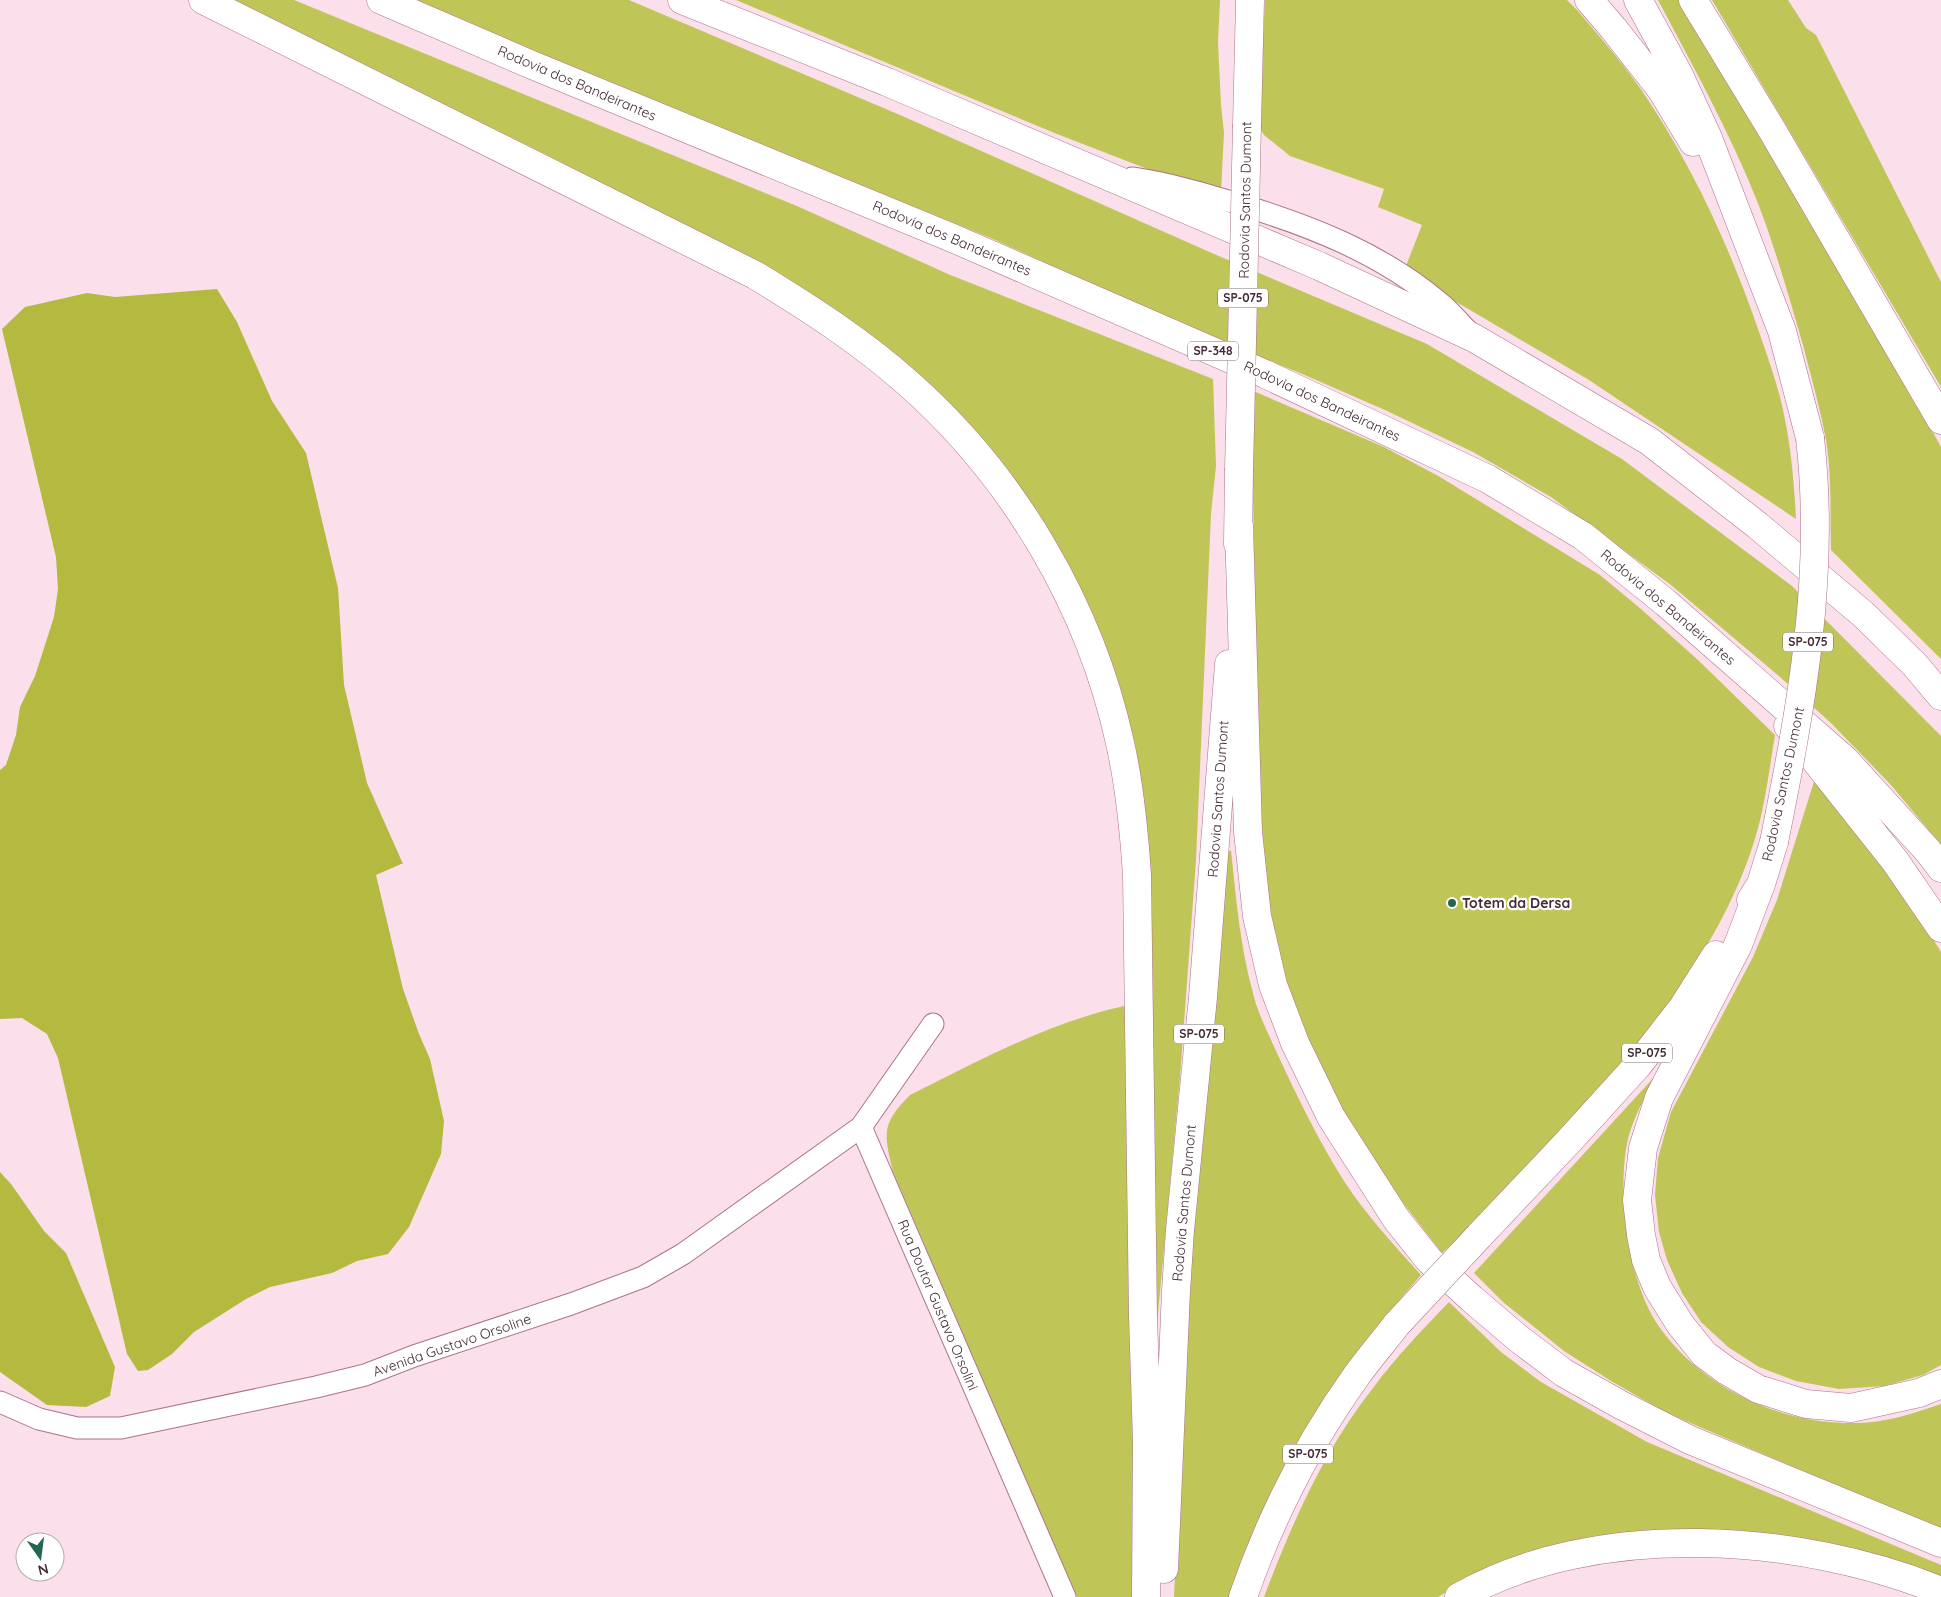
<svg xmlns="http://www.w3.org/2000/svg" width="1941" height="1597" viewBox="0 0 1941 1597" font-family="Quicksand,sans-serif">
<rect width="100%" height="100%" fill="#fbdfea"/>
<path fill="#c0c557" d="M 230,0 L 294,0 L 797,206 L 948,274 L 1213,379 L 1216,466 L 1211,514 L 1196,860 L 1180,1077 L 1156,1335 L 1140,780 L 1012,482 L 743,256 L 541,152 Z
M 409,0 L 629,0 L 900,115 L 1214,254 L 1427,344 L 1622,459 L 1792,586 L 1941,736 L 1941,845 L 1891,785 L 1831,723 L 1780,677 L 1671,585 L 1551,497 L 1473,452 L 1385,410 L 1300,373 L 1208,337 L 993,239 Z
M 736,0 L 1220,0 L 1218,42 L 1221,105 L 1224,133 L 1221,191 L 1150,170 L 1057,134 Z
M 1265,0 L 1567,0 L 1578,11 C 1599,36 1621,61 1640,88 C 1690,161 1728,243 1757,326 C 1766,353 1777,381 1783,410 C 1791,446 1794,482 1796,519 L 1589,380 L 1404,271 L 1422,225 L 1378,207 L 1384,189 L 1290,156 L 1264,135 L 1259,127 Z
M 1658,0 L 1680,0 L 1902,376 L 1941,447 L 1941,659 L 1831,550 C 1830,514 1832,476 1826,440 C 1820,408 1811,376 1803,345 C 1791,303 1779,262 1765,222 C 1737,145 1696,72 1658,0 Z
M 1712,0 L 1788,0 L 1806,28 L 1816,35 L 1941,282 L 1941,387 Z
M 1251,390 L 1384,447 L 1440,477 L 1600,575 L 1641,609 L 1698,660 L 1775,735 C 1769,770 1765,808 1754,842 C 1723,940 1658,1022 1591,1098 C 1566,1126 1542,1156 1516,1183 C 1492,1207 1467,1230 1442,1253 L 1390,1186 L 1334,1099 L 1287,988 L 1267,904 L 1258,763 Z
M 1816,775 L 1911,903 L 1941,952 L 1941,1365 L 1923,1375 L 1884,1386 L 1839,1389 L 1796,1381 L 1759,1367 L 1728,1347 L 1701,1322 L 1682,1293 L 1667,1260 L 1659,1232 L 1655,1195 L 1658,1158 L 1671,1112 L 1753,957 L 1777,900 Z
M 1231,850 C 1236,898 1240,946 1253,993 C 1258,1014 1268,1033 1277,1053 C 1297,1096 1318,1140 1344,1181 C 1366,1215 1394,1245 1421,1275 L 1383,1319 L 1348,1367 L 1281,1475 L 1256,1527 L 1229,1597 L 1174,1597 L 1187,1315 L 1226,854 Z
M 1129,1005 L 1135,1597 L 1077,1597 L 893,1172 C 884,1134 881,1124 910,1095 C 981,1060 1051,1021 1129,1005 Z
M 1658,1073 C 1645,1097 1630,1122 1626,1149 C 1618,1201 1629,1285 1660,1328 C 1704,1389 1782,1425 1857,1423 C 1886,1423 1914,1413 1941,1404 L 1941,1530 L 1667,1413 L 1611,1381 L 1564,1351 L 1503,1302 L 1474,1273 Z
M 1449,1302 L 1501,1352 L 1541,1382 L 1647,1442 L 1941,1565 L 1941,1582 L 1702,1534 L 1448,1591 L 1438,1597 L 1264,1597 C 1292,1523 1324,1450 1373,1388 C 1396,1357 1422,1330 1449,1302 Z"/>
<path fill="#b4b93f" d="M 217,289 L 237,322 L 272,401 L 306,453 L 338,588 L 344,685 L 367,783 L 403,864 L 401,864 L 376,875 L 403,989 L 419,1034 L 430,1059 L 444,1121 L 441,1154 L 409,1227 L 388,1254 L 357,1261 L 332,1273 L 270,1287 L 246,1299 L 194,1332 L 172,1354 L 148,1370 L 138,1371 L 127,1354 L 58,1058 L 47,1034 L 22,1018 L 0,1019 L 0,770 L 6,765 L 16,735 L 20,707 L 35,676 L 54,617 L 58,589 L 56,557 L 2,329 L 25,307 L 87,293 L 115,297 Z
M 0,1172 L 11,1184 L 44,1231 L 66,1253 L 115,1367 L 110,1396 L 86,1407 L 47,1405 L 0,1372 Z"/>
<g fill="none" stroke-linecap="round" stroke-linejoin="round">
<defs>
<path id="minor" d="M 1132,178 C 1167,183 1201,193 1235,203 C 1309,225 1381,253 1440,303 C 1450,311 1458,321 1467,330
M 861,1127 L 1065,1597
M 0,1402 L 39,1419 L 77,1428 L 121,1428 L 316,1387 L 365,1375 L 414,1356 L 571,1304 L 643,1277 L 683,1254 L 861,1127 L 933,1024"/>
<path id="highway" d="M 203,0 L 755,275 C 809,308 862,342 909,384 C 1014,477 1090,606 1120,743 C 1130,787 1134,830 1137,875 L 1143,1316 L 1147,1442 L 1146,1597
M 381,0 L 532,65 L 950,237 L 1265,374 L 1488,479 L 1583,536 L 1666,603 L 1845,760 L 1928,851 L 1941,868
M 682,0 L 887,82 L 1319,266 L 1474,338 L 1649,441 L 1757,525 L 1864,615 L 1915,665 L 1941,696
M 1589,0 L 1613,28 L 1661,89 L 1693,142
M 1638,0 L 1679,75 L 1708,138 L 1782,331 L 1810,438
M 1693,0 L 1772,130 L 1941,420
M 1247,125 L 1250,0
M 1239,526 L 1248,832 L 1257,916 L 1273,985 L 1295,1043 L 1331,1117 L 1397,1220 L 1429,1260 L 1472,1299 L 1519,1339 L 1564,1373 L 1621,1405 L 1690,1440 L 1941,1543
M 1238,544 L 1239,471
M 1788,726 L 1895,861 L 1941,928
M 1761,884 L 1738,945 L 1659,1098 L 1643,1148 L 1637,1200 L 1641,1235 L 1646,1260 L 1657,1287 L 1680,1324 L 1704,1354 L 1727,1371 L 1758,1389 L 1806,1404 L 1851,1408 L 1919,1393 L 1941,1384
M 1751,900 L 1761,884 L 1774,842
M 1479,1236 L 1569,1141 L 1638,1065 L 1683,1007 L 1716,955
M 1164,1569 L 1176,1291 L 1180,1230 L 1203,997 L 1229,664
M 1243,1597 C 1270,1519 1309,1442 1357,1375 C 1370,1357 1384,1341 1397,1324
M 1459,1597 C 1595,1519 1800,1533 1941,1591"/>
</defs>
<use href="#minor" stroke="#ad728c" stroke-width="23"/>
<use href="#highway" stroke="#ad728c" stroke-width="29"/>
<use href="#minor" stroke="#fff" stroke-width="21"/>
<use href="#highway" stroke="#fff" stroke-width="28"/>
<defs>
<path id="highway-bridge" d="M 1239,471 L 1247,125
M 1774,842 C 1801,708 1826,576 1810,438
M 1397,1324 L 1479,1236"/>
</defs>
<use href="#highway-bridge" stroke="#ad728c" stroke-width="29" stroke-linecap="butt"/>
<use href="#highway-bridge" stroke="#fff" stroke-width="28"/>
</g>
<circle fill="#256553" stroke="#fff" stroke-width="2" cx="1452" cy="903" r="5"/>
<g text-anchor="middle" stroke-width="4.5" stroke-linejoin="round" paint-order="stroke">
<g fill="#fff" stroke="#7b6a72" stroke-width="1">
<rect x="1218" y="288.5" width="50" height="19" rx="4"/>
<rect x="1188" y="341.5" width="50" height="19" rx="4"/>
<rect x="1783" y="632.5" width="50" height="19" rx="4"/>
<rect x="1174" y="1024.5" width="50" height="19" rx="4"/>
<rect x="1622" y="1043.5" width="50" height="19" rx="4"/>
<rect x="1283" y="1444.5" width="50" height="19" rx="4"/>
</g>
<g font-size="12" font-weight="bold" fill="#432a35">
<text x="1243" y="302">SP-075</text>
<text x="1213" y="355">SP-348</text>
<text x="1808" y="646">SP-075</text>
<text x="1199" y="1038">SP-075</text>
<text x="1647" y="1057">SP-075</text>
<text x="1308" y="1458">SP-075</text>
</g>
<g font-size="14" fill="#432a35" stroke="#fff">
<text transform="translate(577 83) rotate(23)" y="5">Rodovia dos Bandeirantes</text>
<text transform="translate(1245 200) rotate(-89)" y="5">Rodovia Santos Dumont</text>
<text transform="translate(952 238) rotate(23)" y="5">Rodovia dos Bandeirantes</text>
<text transform="translate(1322 401) rotate(25)" y="5">Rodovia dos Bandeirantes</text>
<text transform="translate(1668 607) rotate(40)" y="5">Rodovia dos Bandeirantes</text>
<text transform="translate(1783 784) rotate(-78)" y="5">Rodovia Santos Dumont</text>
<text transform="translate(1218 799) rotate(-86)" y="5">Rodovia Santos Dumont</text>
<text transform="translate(1184 1203) rotate(-85)" y="5">Rodovia Santos Dumont</text>
<text transform="translate(938 1305) rotate(67)" y="5">Rua Doutor Gustavo Orsolini</text>
<text transform="translate(452 1345) rotate(-19)" y="5">Avenida Gustavo Orsoline</text>
</g>
<g font-size="14" font-weight="bold" fill="#432a35" stroke="#fff" text-anchor="start">
<text x="1462" y="908">Totem da Dersa</text>
</g>
</g>
<g transform="translate(40 1557) rotate(166)"><circle r="24" fill="#ffffff" stroke="#b4aaae"/>
<path d="M0-4L9 19L0 12L-9 19Z" fill="#256553"/>
<text y="-8" font-size="14" font-weight="bold" text-anchor="middle" fill="#432a35">N</text>
</g>
</svg>
